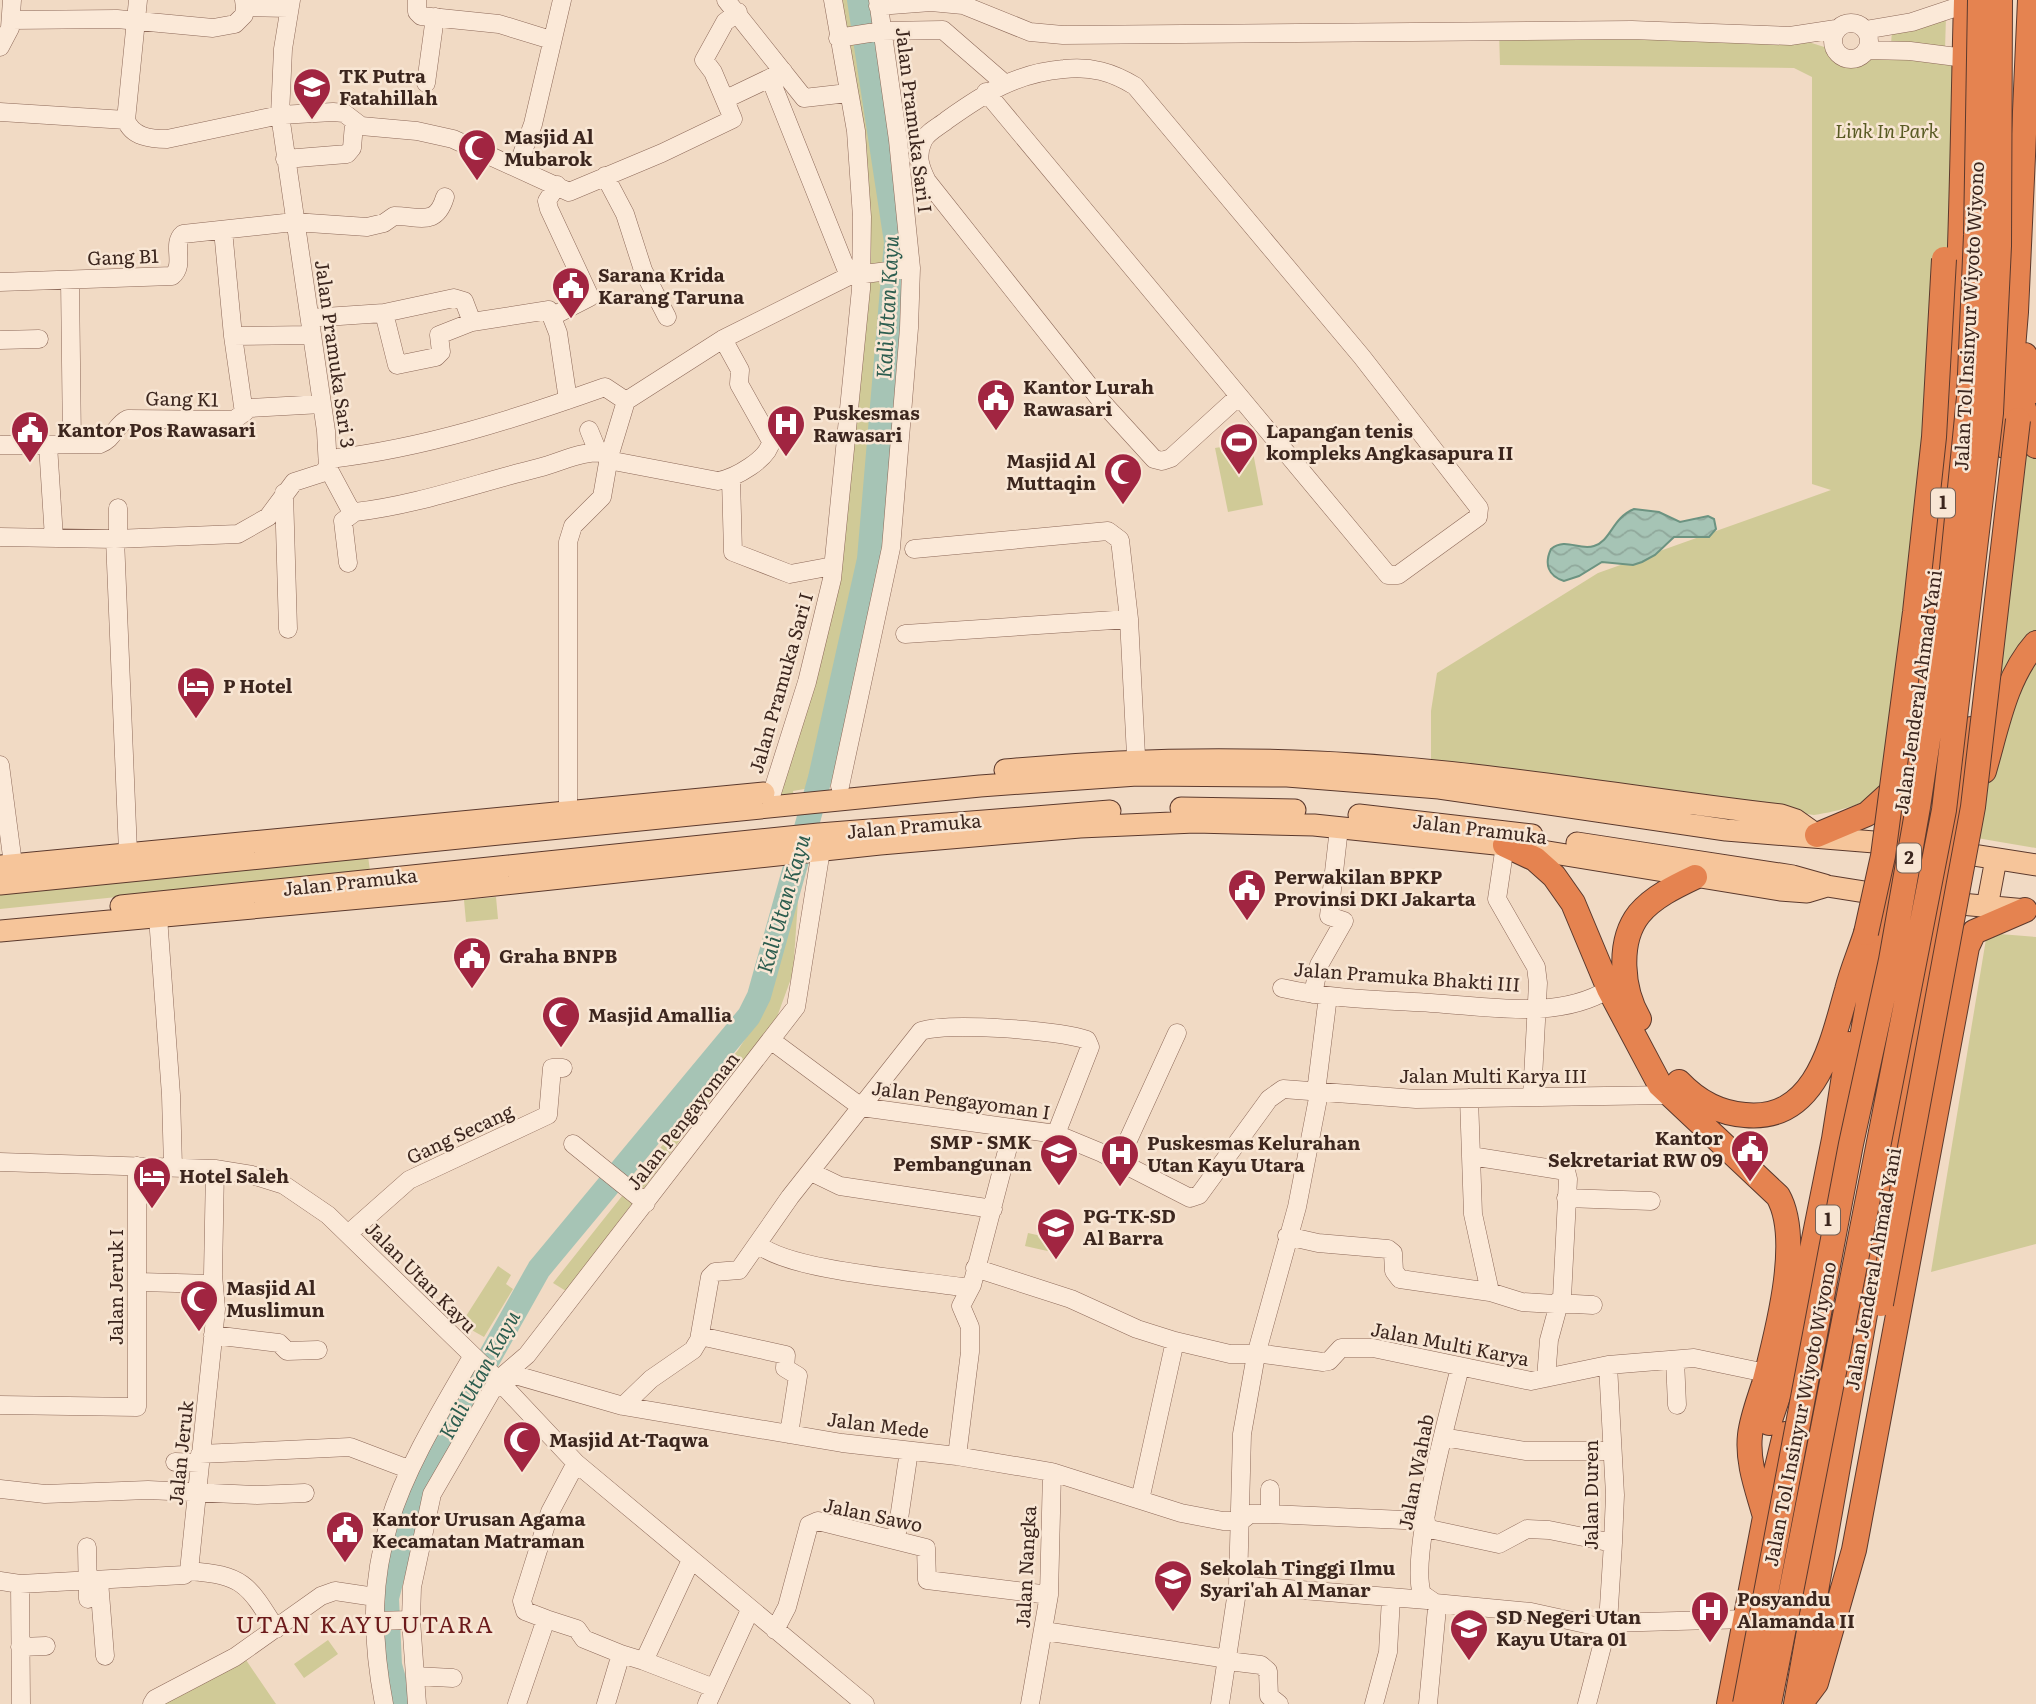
<svg xmlns="http://www.w3.org/2000/svg" width="2036" height="1704" viewBox="0 0 2036 1704" font-family="Literata,serif">
<defs>
<pattern id="water-waves" width="16" height="10" patternUnits="userSpaceOnUse" patternTransform="scale(1.75)"><rect width="16" height="10" fill="#a6c4b5"/><path d="M0 5q4-4 8 0t8 0" fill="none" stroke="#90a89b"/></pattern>
</defs>
<rect width="100%" height="100%" fill="#f1dac4"/>
<path fill="#d0ca97" d="M 833,0 L 877,0 L 912,271 L 891,549 L 839,783 L 793,791 L 795,804 L 772,792 L 826,606 L 862,259 Z
M 1946,16 L 1945,50 L 1891,45 L 1892,29 Z
M 1499,32 L 1790,36 L 1849,55 L 1965,58 L 1960,193 L 1944,259 L 1887,787 C 1867,804 1840,811 1814,815 L 1431,763 L 1431,711 L 1437,673 L 1598,573 L 1831,490 L 1812,484 L 1812,77 L 1794,68 L 1500,65 Z
M 2036,421 L 2036,848 L 1965,836 L 2020,439 Z
M 1251,442 L 1263,505 L 1228,512 L 1215,448 Z
M 368,856 L 370,871 L 0,909 L 0,893 Z
M 799,886 L 793,973 L 773,1028 L 724,1082 L 566,1291 L 553,1283 L 738,1050 L 762,1013 L 778,959 L 792,892 Z
M 496,897 L 498,919 L 466,922 L 464,900 Z
M 1987,933 L 2036,937 L 2036,1244 L 1931,1272 Z
M 1028,1233 L 1055,1239 L 1052,1252 L 1025,1246 Z
M 498,1266 L 511,1275 L 506,1284 L 513,1289 L 484,1337 L 461,1324 Z
M 328,1640 L 338,1654 L 304,1678 L 294,1664 Z
M 244,1657 L 276,1704 L 165,1704 L 161,1697 Z"/>
<path fill="url(#water-waves)" stroke="#6c9381" stroke-width="2" d="M 1634,509 L 1659,512 L 1680,522 L 1708,516 L 1714,519 L 1716,529 L 1709,537 L 1674,537 L 1655,555 L 1642,562 L 1633,565 L 1602,562 L 1579,576 L 1564,581 C 1548,576 1544,564 1551,549 C 1566,537 1579,551 1594,546 C 1611,541 1612,518 1634,509 Z"/>
<g fill="none" stroke-linecap="round" stroke-linejoin="round">
<path stroke="#a6c4b5" stroke-width="24" d="M 401,1704 L 390,1665 L 387,1598 L 414,1492 L 539,1269 L 749,1016 L 759,996 L 820,778 L 869,559 L 896,242 L 859,0"/>
<defs>
<path id="minor" d="M 138,0 L 126,120 C 132,137 151,139 167,139 L 280,115 L 333,112 L 344,113 L 361,126 L 417,131 L 453,139 L 569,192 L 662,153 L 733,119 L 713,72 L 704,60 L 725,22 L 738,12
M 244,0 L 245,7 L 288,8
M 417,0 L 417,12 L 421,16 L 499,24 L 551,40
M 726,0 L 804,98 L 848,93
M 878,6 L 931,2 L 963,5 L 1030,32 L 1063,35 L 1632,30 L 1790,36 L 1836,29
M 11,20 L 117,19 L 213,28 L 235,24 L 244,15 L 245,7
M1833 41a18 18 0 1 1 36 0a18 18 0 1 1-36 0Z
M 1865,30 L 1912,22 L 1966,4
M 838,38 L 882,31 L 943,30 L 1004,83
M 0,47 L 10,28 L 12,0
M 1867,50 L 1910,51 L 1965,58
M 783,71 L 770,78 L 849,276
M 426,83 L 435,17
M 986,92 L 1388,575 L 1398,575 L 1478,517 L 1479,508 L 1362,357 L 1135,86 C 1112,72 1091,66 1064,69 C 1016,73 985,93 947,120 C 940,126 927,132 923,141 C 916,156 920,167 927,181 L 1102,402 L 1154,459 L 1162,461 L 1171,458 L 1239,396
M 726,99 L 770,78
M 0,112 L 126,120
M 285,159 L 347,154 L 352,148 L 354,124
M 517,168 L 533,124 L 562,0
M 605,176 L 625,214 L 643,270 L 667,317
M 223,230 L 233,336 L 244,413
M 70,280 L 72,444
M 0,282 L 172,276 C 186,265 171,244 183,234 L 294,222 L 367,227 L 384,223 L 394,216 C 420,216 436,227 445,197
M 553,316 L 590,297 L 549,209 L 547,201 L 557,185
M 310,318 L 384,313 L 454,298 L 464,301 L 472,322 L 439,335 L 441,352 L 436,357 L 397,365 L 384,313
M 472,322 L 549,310 L 558,333 L 568,400
M 233,336 L 312,335
M 0,340 L 39,339
M 626,401 L 723,339 L 849,276 L 911,268
M 589,430 L 598,452
M 0,445 L 100,444 C 114,439 115,425 128,419 L 234,420 L 250,408 L 322,404
M 48,445 L 54,538
M 330,459 C 425,448 515,419 605,387 L 626,401
M 608,460 L 718,481 C 735,478 769,459 771,441 L 739,384 L 740,370 L 723,339
M 328,468 L 350,509 L 355,512 C 417,505 477,483 538,468 C 566,461 579,450 610,453
M 731,479 L 733,552 L 790,574 L 833,566
M 284,493 L 288,629
M 0,537 L 115,539 L 238,534 L 268,517 L 294,482 L 322,473 L 328,468 L 326,431 L 280,115 L 283,49 L 291,0
M 115,539 L 128,852
M 118,539 L 118,508
M 914,549 L 1108,531 L 1120,540 L 1129,619 L 1137,775
M 348,563 L 343,521 L 355,512
M 905,634 L 1129,619
M 0,765 L 13,864
M 840,786 L 891,548 L 909,328 L 911,268 L 898,140 L 878,0
M 772,793 L 807,682 L 832,579 L 861,289 L 862,217 L 856,131 L 833,0
M 568,812 L 568,542 L 573,526 L 602,497 L 609,457 L 626,401
M 1505,845 L 1497,899 L 1536,967 L 1538,983 L 1532,1097
M 158,917 L 171,1095 L 173,1167
M 1282,988 C 1330,999 1381,1000 1431,1003 C 1486,1006 1558,1021 1609,989
M 1313,994 L 1319,965 L 1344,921 L 1329,916 L 1339,828
M 772,1041 L 861,1107 L 1056,1134 L 1102,1153 L 1190,1198 L 1199,1195 L 1269,1099 L 1283,1089 L 1416,1099 L 1670,1095
M 1316,1092 L 1328,996
M 1469,1098 L 1473,1214 L 1490,1292
M 573,1144 L 646,1203
M 1471,1156 L 1566,1171 L 1568,1179 L 1562,1298 L 1555,1304
M 0,1162 L 215,1169 L 252,1175 L 284,1185 L 328,1215 L 498,1380 L 576,1463 L 865,1704
M 1118,1162 L 1177,1033
M 811,1172 L 840,1186 L 993,1209
M 1566,1198 L 1651,1201
M 348,1234 L 409,1180 L 548,1115 L 552,1068 L 563,1068
M 1287,1236 L 1318,1243 L 1388,1249 L 1393,1253 L 1394,1271 L 1400,1279 L 1490,1292 L 1522,1302 L 1555,1304 L 1558,1307 L 1549,1340 L 1546,1378
M 758,1244 C 788,1271 917,1280 961,1287 L 972,1285
M 975,1268 L 1071,1299 L 1137,1329 L 1175,1341 L 1230,1354 L 1263,1354 L 1323,1362 L 1329,1361 L 1341,1348 L 1373,1348 L 1531,1381 L 1608,1365 L 1694,1358 L 1766,1373
M 139,1282 L 213,1284
M 1557,1303 L 1593,1305
M 213,1335 L 279,1343 L 287,1351 L 318,1350
M 700,1336 L 786,1355 L 785,1368 L 798,1376 L 789,1434
M 1675,1360 L 1677,1405
M 508,1373 L 623,1406 L 842,1443 L 957,1456 L 1052,1472 L 1181,1513 L 1223,1521 L 1241,1521
M 0,1405 L 137,1407 L 137,1166
M 623,1406 L 651,1379 L 693,1350 L 699,1340 L 710,1277 L 715,1272 L 739,1270 L 790,1197 L 921,1031 C 949,1022 1059,1030 1087,1040 L 1090,1047 L 1056,1134
M 1443,1437 L 1525,1451 L 1612,1451
M 200,1454 L 350,1447 L 408,1469
M 957,1456 L 970,1352 L 970,1327 L 961,1306 L 972,1285 L 1013,1128
M 175,1462 L 199,1463
M 0,1489 L 45,1494 L 148,1490 L 257,1495 L 305,1493
M 1140,1500 L 1175,1341
M 1270,1514 L 1270,1489
M 1241,1521 L 1250,1514 L 1270,1514 L 1426,1521
M 1425,1528 L 1499,1544 L 1527,1529 L 1549,1530 L 1613,1543
M 896,1539 L 909,1451
M 87,1547 L 88,1599
M 189,1571 L 216,1309 L 213,1275 L 215,1169
M 0,1581 L 20,1584 L 21,1704
M 99,1581 L 105,1656
M 20,1584 L 184,1575 L 189,1571 C 243,1575 248,1584 276,1629
M 1238,1585 L 1427,1600
M 1435,1603 L 1531,1612 L 1604,1628
M 546,1619 L 577,1629 L 584,1639 L 621,1654
M 375,1621 L 411,1620
M 1608,1623 L 1747,1619
M 775,1630 L 787,1607 L 809,1525 L 818,1521 L 926,1548 L 927,1580 L 1049,1595
M 1044,1631 L 1228,1659
M 20,1647 L 46,1646
M 644,1661 L 714,1688
M 1228,1661 L 1261,1665 L 1268,1671 L 1269,1696 L 1279,1704
M 415,1676 L 453,1678
M 152,1704 L 155,1699 L 235,1657 L 321,1596 L 335,1591 L 375,1597
M 384,1704 C 355,1553 399,1482 472,1357
M 417,1704 L 411,1620 L 412,1587 L 432,1494 L 498,1380 L 527,1355 L 796,1007 L 821,850
M 517,1704 L 546,1619 L 525,1611 L 522,1601 L 550,1512 L 576,1463
M 606,1704 L 621,1654 L 644,1661 L 691,1560
M 707,1704 L 750,1610
M 1030,1704 L 1049,1595 L 1052,1472
M 1220,1704 L 1238,1585 L 1242,1434 L 1256,1355 L 1297,1207 L 1319,1093
M 1374,1704 L 1388,1652 L 1391,1598
M 1428,1704 L 1437,1608 L 1435,1603 L 1422,1594 C 1409,1555 1449,1413 1460,1367
M 1587,1704 L 1608,1623 L 1613,1543 L 1615,1495 L 1608,1365"/>
<path id="major" d="M 1005,770 C 1110,760 1213,757 1318,762 C 1473,769 1627,797 1781,815 L 1796,820 L 1817,835
M 1181,808 L 1295,810
M 1359,815 L 1532,835
M 1577,843 L 1793,876 L 1825,885
M 1948,851 L 2036,865
M 0,866 L 764,793
M 0,884 L 980,786 L 1137,775 L 1287,776 L 1439,788 L 1726,830 L 1899,844
M 1939,902 L 2026,910
M 121,906 L 819,834 L 1110,811
M 1987,907 L 1996,859
M 0,931 L 449,890 L 880,844 L 1080,827 L 1195,822 L 1314,825 L 1505,845 L 1780,890 L 1807,892 L 1827,886 L 1890,896"/>
<path id="highway" d="M 2025,355 L 2036,391
M 2020,396 L 2036,446
M 2005,446 L 2016,312 L 2030,0
M 1984,771 C 1997,727 2005,678 2036,643
M 1817,835 L 1867,814 L 1901,783
M 1505,845 L 1535,859 L 1554,876 L 1573,903 L 1609,989 L 1660,1085 L 1778,1196 C 1803,1240 1776,1336 1764,1384 C 1759,1400 1752,1418 1750,1435 C 1747,1462 1757,1488 1764,1513
M 1639,1019 C 1622,990 1617,942 1639,914 C 1653,897 1676,886 1695,877
M 1857,1065 C 1894,860 1930,655 1948,447 C 1962,298 1962,149 1966,0
M 1679,1082 C 1697,1101 1718,1113 1745,1115 C 1817,1122 1832,1042 1847,990 C 1852,970 1860,952 1866,933
M 1769,1423 L 1789,1364 L 1834,1139 L 1849,1044
M 1801,1703 L 1816,1683 L 1854,1550 L 1967,947 L 1974,932 L 2025,910
M 1729,1704 L 1765,1517 L 1785,1434
M 1796,1704 L 1888,1184 L 1946,884 L 1971,729"/>
</defs>
<use href="#minor" stroke="#8d6959" stroke-width="19"/>
<use href="#major" stroke="#5b392d" stroke-width="23"/>
<use href="#highway" stroke="#5b392d" stroke-width="26"/>
<use href="#minor" stroke="#fbe9d8" stroke-width="18"/>
<use href="#major" stroke="#f6c59a" stroke-width="21"/>
<use href="#highway" stroke="#e58350" stroke-width="24"/>
<defs>
<path id="highway-bridge" d="M 1866,933 L 1883,856 L 1915,612 L 1934,437 L 1944,259
M 1881,1304 L 1973,807 L 2018,420
M 1745,1704 L 1851,1144 L 1891,960 L 1918,807 L 1949,599 L 1969,397 L 1976,235 L 1980,0
M 1769,1704 L 1944,810 L 1991,413 L 1999,246 L 2000,0"/>
</defs>
<use href="#highway-bridge" stroke="#5b392d" stroke-width="26" stroke-linecap="butt"/>
<use href="#highway-bridge" stroke="#e58350" stroke-width="24"/>
</g>
<defs>
<symbol id="school-pin" viewBox="-11 -11 22 30"><path d="M0 17L-7.5 6A9.5 9.5 0 1 1 7.5 6Z" fill="#a12541" stroke="#f8e6d4"/><path d="M0-5L7-2L0 1L-7-2ZM-4 1L0 2.5L4 1V4Q0 6-4 4Z" fill="#fff"/></symbol>
<symbol id="mosque-pin" viewBox="-11 -11 22 30"><path d="M0 17L-7.5 6A9.5 9.5 0 1 1 7.5 6Z" fill="#a12541" stroke="#f8e6d4"/><path d="M3.5-4.9A6 6 0 1 0 3.5 4.9A5 5 0 1 1 3.5-4.9Z" fill="#fff"/></symbol>
<symbol id="civic-pin" viewBox="-11 -11 22 30"><path d="M0 17L-7.5 6A9.5 9.5 0 1 1 7.5 6Z" fill="#a12541" stroke="#f8e6d4"/><path d="M-.6-6.5H3V-4.5H.6V-3L4-1V1h2V6H-6V1h2V-1L-.6-3ZM-1.2 2.5V6h2.4V2.5Z" fill="#fff"/></symbol>
<symbol id="hospital-pin" viewBox="-11 -11 22 30"><path d="M0 17L-7.5 6A9.5 9.5 0 1 1 7.5 6Z" fill="#a12541" stroke="#f8e6d4"/><path d="M-5-5h3v3.5h4V-5h3V5h-3V1.5h-4V5h-3Z" fill="#fff"/></symbol>
<symbol id="stadium-pin" viewBox="-11 -11 22 30"><path d="M0 17L-7.5 6A9.5 9.5 0 1 1 7.5 6Z" fill="#a12541" stroke="#f8e6d4"/><path d="M0-5a6.5 5 0 1 0 0 10a6.5 5 0 1 0 0-10ZM-3.5-1.8h7v3.6h-7Z" fill="#fff"/></symbol>
<symbol id="hotel-pin" viewBox="-11 -11 22 30"><path d="M0 17L-7.5 6A9.5 9.5 0 1 1 7.5 6Z" fill="#a12541" stroke="#f8e6d4"/><path d="M-6-4.5h1.5V1H6V5H4.5V3h-9V5H-6ZM-4 0a1.8 1.8 0 1 1 3.6 0ZM.5 0V-2.5h3Q6-2.5 6 0Z" fill="#fff"/></symbol>
<symbol id="university-pin" viewBox="-11 -11 22 30"><path d="M0 17L-7.5 6A9.5 9.5 0 1 1 7.5 6Z" fill="#a12541" stroke="#f8e6d4"/><path d="M0-5L7-2L0 1L-7-2ZM-4 1L0 2.5L4 1V4Q0 6-4 4Z" fill="#fff"/></symbol>
</defs>
<g fill-rule="evenodd">
<use href="#school-pin" x="290" y="65" width="44" height="60"/>
<use href="#mosque-pin" x="455" y="126" width="44" height="60"/>
<use href="#civic-pin" x="549" y="264" width="44" height="60"/>
<use href="#civic-pin" x="974" y="376" width="44" height="60"/>
<use href="#hospital-pin" x="764" y="402" width="44" height="60"/>
<use href="#civic-pin" x="8" y="408" width="44" height="60"/>
<use href="#stadium-pin" x="1217" y="420" width="44" height="60"/>
<use href="#mosque-pin" x="1101" y="450" width="44" height="60"/>
<use href="#hotel-pin" x="174" y="664" width="44" height="60"/>
<use href="#civic-pin" x="1225" y="866" width="44" height="60"/>
<use href="#civic-pin" x="450" y="934" width="44" height="60"/>
<use href="#mosque-pin" x="539" y="993" width="44" height="60"/>
<use href="#civic-pin" x="1728" y="1127" width="44" height="60"/>
<use href="#school-pin" x="1037" y="1131" width="44" height="60"/>
<use href="#hospital-pin" x="1098" y="1132" width="44" height="60"/>
<use href="#hotel-pin" x="130" y="1154" width="44" height="60"/>
<use href="#school-pin" x="1034" y="1205" width="44" height="60"/>
<use href="#mosque-pin" x="177" y="1277" width="44" height="60"/>
<use href="#mosque-pin" x="500" y="1418" width="44" height="60"/>
<use href="#civic-pin" x="323" y="1508" width="44" height="60"/>
<use href="#university-pin" x="1151" y="1557" width="44" height="60"/>
<use href="#hospital-pin" x="1688" y="1588" width="44" height="60"/>
<use href="#school-pin" x="1447" y="1606" width="44" height="60"/>
</g>
<g text-anchor="middle" stroke-width="5" stroke-linejoin="round" paint-order="stroke">
<g fill="#f8e6d4" stroke="#746055" stroke-width="2">
<rect x="1931" y="488.5" width="24" height="29" rx="5"/>
<rect x="1897" y="843.5" width="24" height="29" rx="5"/>
<rect x="1816" y="1205.5" width="24" height="29" rx="5"/>
</g>
<g font-size="18" font-weight="bold" fill="#3c261e">
<text x="1943" y="509">1</text>
<text x="1909" y="864">2</text>
<text x="1828" y="1226">1</text>
</g>
<g font-size="19" font-weight="bold" fill="#3c261e" stroke="#f8e6d4" text-anchor="start">
<text x="339" y="83">TK Putra<tspan x="339" dy="22">Fatahillah</tspan></text>
<text x="504" y="144">Masjid Al<tspan x="504" dy="22">Mubarok</tspan></text>
<text x="598" y="282">Sarana Krida<tspan x="598" dy="22">Karang Taruna</tspan></text>
<text x="1023" y="394">Kantor Lurah<tspan x="1023" dy="22">Rawasari</tspan></text>
<text x="813" y="420">Puskesmas<tspan x="813" dy="22">Rawasari</tspan></text>
<text x="57" y="437">Kantor Pos Rawasari</text>
<text x="1266" y="438">Lapangan tenis<tspan x="1266" dy="22">kompleks Angkasapura II</tspan></text>
<text x="1096" y="468" text-anchor="end">Masjid Al<tspan x="1096" dy="22">Muttaqin</tspan></text>
<text x="223" y="693">P Hotel</text>
<text x="1274" y="884">Perwakilan BPKP<tspan x="1274" dy="22">Provinsi DKI Jakarta</tspan></text>
<text x="499" y="963">Graha BNPB</text>
<text x="588" y="1022">Masjid Amallia</text>
<text x="1723" y="1145" text-anchor="end">Kantor<tspan x="1723" dy="22">Sekretariat RW 09</tspan></text>
<text x="1032" y="1149" text-anchor="end">SMP - SMK<tspan x="1032" dy="22">Pembangunan</tspan></text>
<text x="1147" y="1150">Puskesmas Kelurahan<tspan x="1147" dy="22">Utan Kayu Utara</tspan></text>
<text x="179" y="1183">Hotel Saleh</text>
<text x="1083" y="1223">PG-TK-SD<tspan x="1083" dy="22">Al Barra</tspan></text>
<text x="226" y="1295">Masjid Al<tspan x="226" dy="22">Muslimun</tspan></text>
<text x="549" y="1447">Masjid At-Taqwa</text>
<text x="372" y="1526">Kantor Urusan Agama<tspan x="372" dy="22">Kecamatan Matraman</tspan></text>
<text x="1200" y="1575">Sekolah Tinggi Ilmu<tspan x="1200" dy="22">Syari'ah Al Manar</tspan></text>
<text x="1737" y="1606">Posyandu<tspan x="1737" dy="22">Alamanda II</tspan></text>
<text x="1496" y="1624">SD Negeri Utan<tspan x="1496" dy="22">Kayu Utara 01</tspan></text>
</g>
<g font-size="19" fill="#3c261e" stroke="#f8e6d4">
<text transform="translate(914 120) rotate(83)" y="7">Jalan Pramuka Sari I</text>
<text transform="translate(123 257) rotate(-2)" y="7">Gang B1</text>
<text transform="translate(1969 316) rotate(-87)" y="7">Jalan Tol Insinyur Wiyoto Wiyono</text>
<text transform="translate(335 354) rotate(82)" y="7">Jalan Pramuka Sari 3</text>
<text transform="translate(182 399) rotate(1)" y="7">Gang K1</text>
<text transform="translate(781 683) rotate(-74)" y="7">Jalan Pramuka Sari I</text>
<text transform="translate(1918 692) rotate(-82)" y="7">Jalan Jenderal Ahmad Yani</text>
<text transform="translate(914 826) rotate(-5)" y="7">Jalan Pramuka</text>
<text transform="translate(1480 829) rotate(7)" y="7">Jalan Pramuka</text>
<text transform="translate(350 882) rotate(-6)" y="7">Jalan Pramuka</text>
<text transform="translate(1407 977) rotate(4)" y="7">Jalan Pramuka Bhakti III</text>
<text x="1493" y="1083">Jalan Multi Karya III</text>
<text transform="translate(961 1100) rotate(8)" y="7">Jalan Pengayoman I</text>
<text transform="translate(683 1121) rotate(-52)" y="7">Jalan Pengayoman</text>
<text transform="translate(460 1134) rotate(-25)" y="7">Gang Secang</text>
<text transform="translate(1873 1269) rotate(-80)" y="7">Jalan Jenderal Ahmad Yani</text>
<text transform="translate(421 1277) rotate(45)" y="7">Jalan Utan Kayu</text>
<text transform="translate(116 1287) rotate(-90)" y="7">Jalan Jeruk I</text>
<text transform="translate(1450 1344) rotate(11)" y="7">Jalan Multi Karya</text>
<text transform="translate(1800 1414) rotate(-79)" y="7">Jalan Tol Insinyur Wiyoto Wiyono</text>
<text transform="translate(878 1425) rotate(7)" y="7">Jalan Mede</text>
<text transform="translate(181 1453) rotate(-84)" y="7">Jalan Jeruk</text>
<text transform="translate(1416 1472) rotate(-79)" y="7">Jalan Wahab</text>
<text transform="translate(1591 1495) rotate(-90)" y="7">Jalan Duren</text>
<text transform="translate(873 1515) rotate(12)" y="7">Jalan Sawo</text>
<text transform="translate(1026 1567) rotate(-87)" y="7">Jalan Nangka</text>
</g>
<g font-size="19" font-style="italic" fill="#585a23" stroke="#f8e6d4">
<text x="1887" y="138">Link In Park</text>
</g>
<g font-size="21" font-style="italic" fill="#2c5d4f" stroke="#f8e6d4">
<text transform="translate(888 307) rotate(-87)" y="7">Kali Utan Kayu</text>
<text transform="translate(784 904) rotate(-74)" y="7">Kali Utan Kayu</text>
<text transform="translate(480 1375) rotate(-61)" y="7">Kali Utan Kayu</text>
</g>
<g font-size="23" letter-spacing="2" fill="#6c1a1b" stroke="#f8e6d4">
<text x="365" y="1633">UTAN KAYU UTARA</text>
</g>
</g>
</svg>
